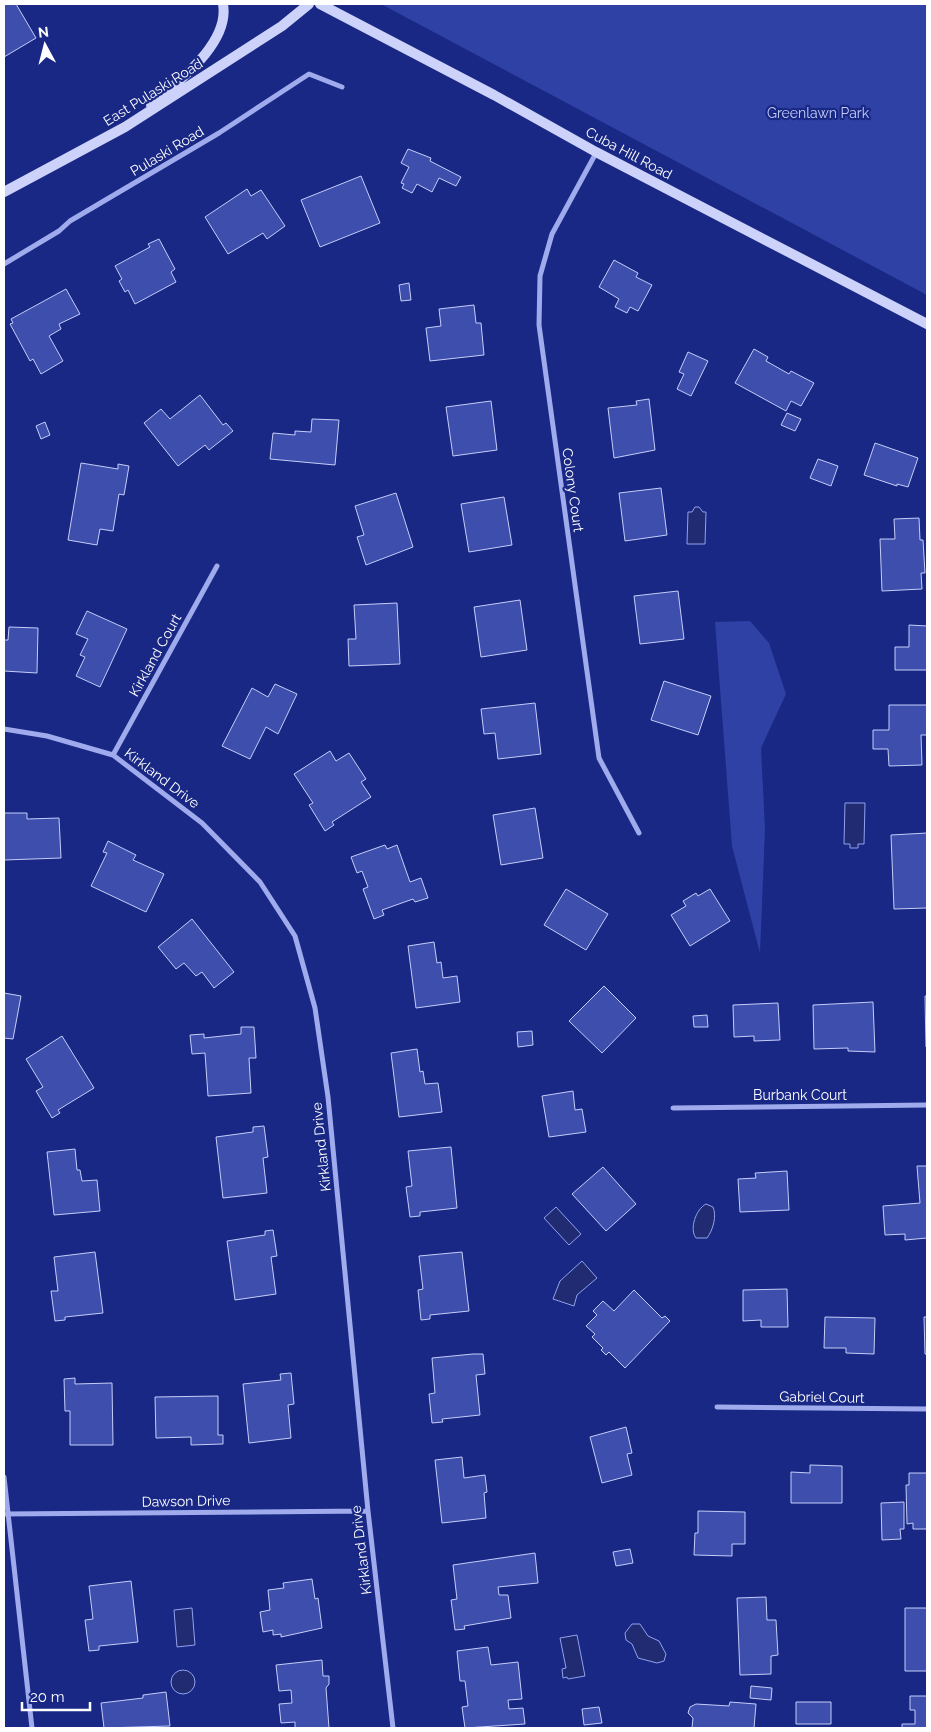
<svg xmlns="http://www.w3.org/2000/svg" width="931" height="1732" viewBox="0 0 931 1732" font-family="Raleway,sans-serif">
<rect width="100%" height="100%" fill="#192885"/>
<path fill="#2f41a5" d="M 381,4 L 927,4 L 927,295 Z
M 750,621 L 769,643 L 786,694 L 761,748 L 765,829 L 760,953 L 732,846 L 715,622 Z"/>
<path fill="#202b71" stroke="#92a2ee" d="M 695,507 L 699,507 L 703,512 L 706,512 L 705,544 L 687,544 L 688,512 L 692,512 Z
M 845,803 L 865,803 L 864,844 L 858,844 L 858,848 L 850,848 L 850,844 L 844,844 Z
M 706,1204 L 713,1207 C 717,1216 713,1230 707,1238 L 696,1238 C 689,1229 696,1209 706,1204 Z
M 556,1207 L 581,1234 L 569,1245 L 544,1218 Z
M 582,1261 L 597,1278 L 577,1295 L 574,1306 L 553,1299 L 560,1281 Z
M 192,1608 L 195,1645 L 177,1647 L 174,1610 Z
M 632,1624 L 640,1624 L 648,1636 L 659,1641 L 666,1654 L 664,1661 L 657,1663 L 638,1658 L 632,1644 L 626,1640 L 625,1633 Z
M 577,1635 L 585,1676 L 568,1679 L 567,1677 L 563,1678 L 562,1669 L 566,1668 L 560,1638 Z
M171 1682a12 12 0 1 1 24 0a12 12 0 1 1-24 0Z"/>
<path fill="#3e4eac" stroke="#c5cdf9" d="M 4,4 L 16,4 L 36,38 L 4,57 Z
M 408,149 L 431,158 L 430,161 L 461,177 L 456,186 L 439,178 L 432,192 L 417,184 L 412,193 L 402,188 L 404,184 L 401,183 L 409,167 L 401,163 Z
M 361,176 L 380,223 L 320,247 L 301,200 Z
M 247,189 L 251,196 L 261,190 L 285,226 L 267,239 L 263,233 L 228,254 L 205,217 Z
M 159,239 L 175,269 L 171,272 L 176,282 L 135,304 L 128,290 L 125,292 L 119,281 L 122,279 L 115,266 L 150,247 L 148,244 Z
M 614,260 L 638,273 L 636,277 L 652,285 L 638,311 L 630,307 L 627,313 L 615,307 L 619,299 L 599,287 Z
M 409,283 L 411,300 L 401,301 L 399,285 Z
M 66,289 L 80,314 L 59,324 L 61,329 L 49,336 L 63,361 L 41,374 L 33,359 L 30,361 L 10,324 L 13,323 L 11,319 Z
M 474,305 L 476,323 L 481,323 L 484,355 L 430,361 L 426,328 L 441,326 L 439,309 Z
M 754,349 L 768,357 L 766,361 L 789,374 L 791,371 L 814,383 L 801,406 L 791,401 L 786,411 L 735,383 Z
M 688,352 L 708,361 L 691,396 L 677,389 L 684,374 L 679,372 Z
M 200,395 L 223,425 L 226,423 L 233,431 L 209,450 L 205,445 L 178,466 L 144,423 L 161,409 L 170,419 Z
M 649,399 L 655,450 L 614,458 L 608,408 L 637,405 L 636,401 Z
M 491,401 L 497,450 L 453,456 L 446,407 Z
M 787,413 L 801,419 L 795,431 L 781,425 Z
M 312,419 L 339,420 L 335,465 L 270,459 L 273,433 L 295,435 L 295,431 L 311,432 Z
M 45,422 L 50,435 L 41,439 L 36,426 Z
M 875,443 L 918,458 L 908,487 L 897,484 L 897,486 L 864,475 Z
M 818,459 L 838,466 L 831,486 L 810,478 Z
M 81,463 L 118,469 L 118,464 L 129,466 L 124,495 L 119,494 L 113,531 L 100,529 L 97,545 L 68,540 Z
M 661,488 L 667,535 L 625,541 L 619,493 Z
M 396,493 L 413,547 L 366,565 L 357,537 L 364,535 L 355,506 Z
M 504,497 L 512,545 L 469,552 L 461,504 Z
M 919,518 L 920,540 L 923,540 L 925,573 L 921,573 L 922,589 L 882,591 L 880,539 L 895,539 L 894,519 Z
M 678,591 L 684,639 L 640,644 L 634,596 Z
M 520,600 L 527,650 L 481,657 L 474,607 Z
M 397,603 L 400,664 L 349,666 L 348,639 L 356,639 L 354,605 Z
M 87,611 L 127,629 L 100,687 L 76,676 L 85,657 L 80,655 L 88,639 L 76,634 Z
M 909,625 L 927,626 L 927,670 L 895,670 L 895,647 L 909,647 Z
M 9,627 L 38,628 L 37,673 L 4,671 L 4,640 L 8,640 Z
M 664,681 L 711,696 L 698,735 L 651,720 Z
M 275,684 L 297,694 L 278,734 L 266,727 L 250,759 L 222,746 L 252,688 L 268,697 Z
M 535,703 L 541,754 L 498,759 L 495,733 L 484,734 L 481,709 Z
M 889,705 L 927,705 L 927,735 L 921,735 L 922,765 L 889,766 L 888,749 L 873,749 L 873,730 L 889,730 Z
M 330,751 L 336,761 L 349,753 L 366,779 L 361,782 L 371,797 L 332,822 L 334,825 L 325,831 L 309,805 L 313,803 L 294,774 Z
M 535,808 L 543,858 L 501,865 L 493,815 Z
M 4,813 L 27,813 L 27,819 L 59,818 L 61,858 L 4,860 Z
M 927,833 L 927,908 L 894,909 L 891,835 Z
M 108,841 L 136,855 L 133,860 L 164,874 L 146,912 L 91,886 L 107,853 L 103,852 Z
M 385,845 L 387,849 L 397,845 L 410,882 L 421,878 L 428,898 L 415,902 L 413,899 L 382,910 L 384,915 L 374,919 L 363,889 L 368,887 L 362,871 L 357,873 L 351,857 Z
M 566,889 L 608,914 L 586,950 L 544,925 Z
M 710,889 L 730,921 L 690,946 L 671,915 L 686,906 L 683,901 L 696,893 L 698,896 Z
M 192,919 L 234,972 L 214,988 L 202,972 L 196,976 L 184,963 L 176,969 L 158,947 Z
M 434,942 L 437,963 L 441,962 L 443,978 L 457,976 L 460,1002 L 416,1008 L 408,946 Z
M 604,986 L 636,1018 L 602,1053 L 569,1021 Z
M 4,993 L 21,996 L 13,1039 L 4,1038 Z
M 925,996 L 927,996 L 927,1047 L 926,1047 Z
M 873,1002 L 875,1052 L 848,1051 L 848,1048 L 814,1049 L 813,1005 Z
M 778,1003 L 780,1040 L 754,1041 L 754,1036 L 734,1037 L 733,1005 Z
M 707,1015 L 708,1027 L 694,1027 L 693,1016 Z
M 241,1027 L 254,1027 L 256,1058 L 249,1058 L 251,1093 L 208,1096 L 205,1053 L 192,1054 L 190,1035 L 204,1034 L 204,1038 L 241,1034 Z
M 532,1031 L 533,1045 L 518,1047 L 517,1032 Z
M 62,1036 L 94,1088 L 58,1110 L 60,1113 L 52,1118 L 36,1091 L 43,1087 L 26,1059 Z
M 417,1049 L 420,1072 L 423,1071 L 425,1084 L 438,1083 L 442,1112 L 399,1117 L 391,1053 Z
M 573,1091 L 575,1110 L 582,1109 L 586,1132 L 549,1137 L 542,1096 Z
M 264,1126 L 268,1157 L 263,1158 L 267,1193 L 223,1198 L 216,1137 L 253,1132 L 253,1127 Z
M 451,1147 L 457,1208 L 420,1212 L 420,1216 L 410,1217 L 406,1187 L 412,1186 L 408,1151 Z
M 75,1149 L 77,1170 L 80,1170 L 82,1181 L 97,1180 L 100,1211 L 54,1215 L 47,1152 Z
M 917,1166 L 927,1166 L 927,1238 L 905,1240 L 905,1234 L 885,1235 L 883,1206 L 920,1203 Z
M 603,1167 L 636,1204 L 606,1231 L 572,1194 Z
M 787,1171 L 789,1210 L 740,1212 L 738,1179 L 756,1178 L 755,1173 Z
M 273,1230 L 277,1256 L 271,1257 L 276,1294 L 235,1300 L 227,1241 L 265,1235 L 265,1231 Z
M 95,1252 L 103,1313 L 65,1317 L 65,1320 L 55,1321 L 51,1291 L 58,1291 L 54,1257 Z
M 462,1252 L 469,1311 L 430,1315 L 430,1319 L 421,1320 L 418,1290 L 423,1289 L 419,1256 Z
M 787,1289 L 788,1327 L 761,1327 L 761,1320 L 743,1321 L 743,1290 Z
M 634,1290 L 662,1318 L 665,1316 L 670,1321 L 625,1368 L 609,1352 L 606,1355 L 601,1350 L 603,1348 L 592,1337 L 595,1334 L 586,1326 L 597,1315 L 593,1311 L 603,1301 L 614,1311 Z
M 825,1317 L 875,1318 L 874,1354 L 846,1353 L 846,1348 L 824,1348 Z
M 924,1317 L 927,1317 L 927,1354 L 925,1354 Z
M 473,1354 L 483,1354 L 485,1374 L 476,1375 L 480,1415 L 442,1419 L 443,1422 L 432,1423 L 429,1394 L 435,1393 L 432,1358 Z
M 291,1373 L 294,1404 L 288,1405 L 291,1438 L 249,1443 L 243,1384 L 281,1380 L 280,1374 Z
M 75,1378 L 75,1384 L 112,1383 L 113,1445 L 70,1445 L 70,1411 L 65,1411 L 64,1379 Z
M 218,1396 L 218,1435 L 223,1435 L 223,1444 L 191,1445 L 191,1437 L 156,1438 L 155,1397 Z
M 626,1427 L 632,1453 L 627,1454 L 632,1475 L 602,1483 L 590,1437 Z
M 462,1457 L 464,1478 L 485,1475 L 487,1492 L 484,1493 L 486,1518 L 442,1523 L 435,1460 Z
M 810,1465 L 842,1466 L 842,1503 L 791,1503 L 791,1472 L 810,1473 Z
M 909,1473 L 927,1473 L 927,1529 L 913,1529 L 913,1523 L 907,1524 L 906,1485 L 909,1485 Z
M 904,1502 L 904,1529 L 900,1529 L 901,1539 L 882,1540 L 881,1503 Z
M 698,1511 L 745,1512 L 745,1544 L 732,1544 L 732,1556 L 694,1555 L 695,1533 L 698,1533 Z
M 630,1549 L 633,1563 L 616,1566 L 613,1552 Z
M 535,1553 L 538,1583 L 498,1587 L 499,1595 L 508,1595 L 511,1618 L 464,1626 L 465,1629 L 455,1630 L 451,1600 L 457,1599 L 453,1565 Z
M 312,1579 L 315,1599 L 318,1598 L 322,1628 L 281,1637 L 281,1634 L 273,1635 L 273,1630 L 263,1632 L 260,1612 L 270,1610 L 268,1590 L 284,1588 L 283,1583 Z
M 131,1581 L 138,1642 L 99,1646 L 99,1650 L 89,1651 L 85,1620 L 93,1619 L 89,1586 Z
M 766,1597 L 767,1620 L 776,1620 L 778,1655 L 771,1656 L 771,1674 L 740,1675 L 737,1598 Z
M 905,1608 L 927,1608 L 927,1671 L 905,1671 Z
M 488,1647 L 491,1665 L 518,1662 L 522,1699 L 508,1700 L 509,1709 L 523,1708 L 525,1724 L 465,1728 L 462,1707 L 468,1706 L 465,1681 L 460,1681 L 457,1651 Z
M 322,1660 L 323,1676 L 329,1676 L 329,1684 L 326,1688 L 329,1728 L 295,1728 L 295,1722 L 281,1723 L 279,1704 L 292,1703 L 291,1690 L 279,1691 L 276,1665 Z
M 751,1686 L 772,1688 L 771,1700 L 750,1698 Z
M 166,1692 L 170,1726 L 104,1728 L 101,1703 L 143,1698 L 143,1695 Z
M 910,1696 L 927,1696 L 927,1728 L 902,1728 L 902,1724 L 915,1724 L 915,1710 L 910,1710 Z
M 730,1702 L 756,1704 L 754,1728 L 692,1728 L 693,1718 L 688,1713 L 690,1707 L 696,1704 L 729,1706 Z
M 796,1702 L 831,1702 L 831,1724 L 796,1724 Z
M 599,1707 L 602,1723 L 584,1725 L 582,1709 Z"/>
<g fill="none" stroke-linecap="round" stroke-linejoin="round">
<path stroke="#9fabec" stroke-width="5" d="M 596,153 L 552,234 L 540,276 L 539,325 L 599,758 L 639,833
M 4,264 L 59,231 L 70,221 L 219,133 L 309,74 L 342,87
M 4,729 L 47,736 L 113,755 L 202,823 L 260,882 L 295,936 L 315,1008 L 328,1097 L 368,1511 L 393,1728
M 113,755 L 217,566
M 673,1108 L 927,1105
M 717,1407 L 927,1409
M 4,1477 L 32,1728
M 4,1514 L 368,1511"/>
<path stroke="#ccd2f9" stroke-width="10" d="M 320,4 L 494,95 L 596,152 L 927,324
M 151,105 C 177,82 230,44 223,4
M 4,192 L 125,127 L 282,26 L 309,4"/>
</g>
<g text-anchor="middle" stroke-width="4.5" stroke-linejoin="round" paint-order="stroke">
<g font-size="14" fill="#fff" stroke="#192885">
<text transform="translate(153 92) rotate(-32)" y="5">East Pulaski Road</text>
<text transform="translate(167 151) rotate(-31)" y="5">Pulaski Road</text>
<text transform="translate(629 153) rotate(28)" y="5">Cuba Hill Road</text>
<text transform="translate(573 490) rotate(82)" y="5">Colony Court</text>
<text transform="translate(155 655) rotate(-61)" y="5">Kirkland Court</text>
<text transform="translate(162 778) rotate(37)" y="5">Kirkland Drive</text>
<text x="800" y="1100">Burbank Court</text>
<text transform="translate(321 1147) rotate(-96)" y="5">Kirkland Drive</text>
<text transform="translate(822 1397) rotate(1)" y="5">Gabriel Court</text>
<text transform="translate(186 1501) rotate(-1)" y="5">Dawson Drive</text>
<text transform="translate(361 1550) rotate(-97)" y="5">Kirkland Drive</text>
</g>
<g font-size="14" fill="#c5cdf9" stroke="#192885">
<text x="818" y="118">Greenlawn Park</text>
</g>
</g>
<rect width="931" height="1732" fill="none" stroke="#ffffff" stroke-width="10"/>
<g transform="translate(45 45) rotate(353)" stroke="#192885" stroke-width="4" paint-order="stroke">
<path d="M0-4L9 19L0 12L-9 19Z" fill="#ffffff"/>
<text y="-8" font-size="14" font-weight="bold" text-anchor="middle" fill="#ffffff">N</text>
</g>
<path d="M22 1702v8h68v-8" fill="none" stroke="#ffffff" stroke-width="2.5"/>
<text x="30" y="1702" font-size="15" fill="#ffffff" stroke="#192885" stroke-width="4" paint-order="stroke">20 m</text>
</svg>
